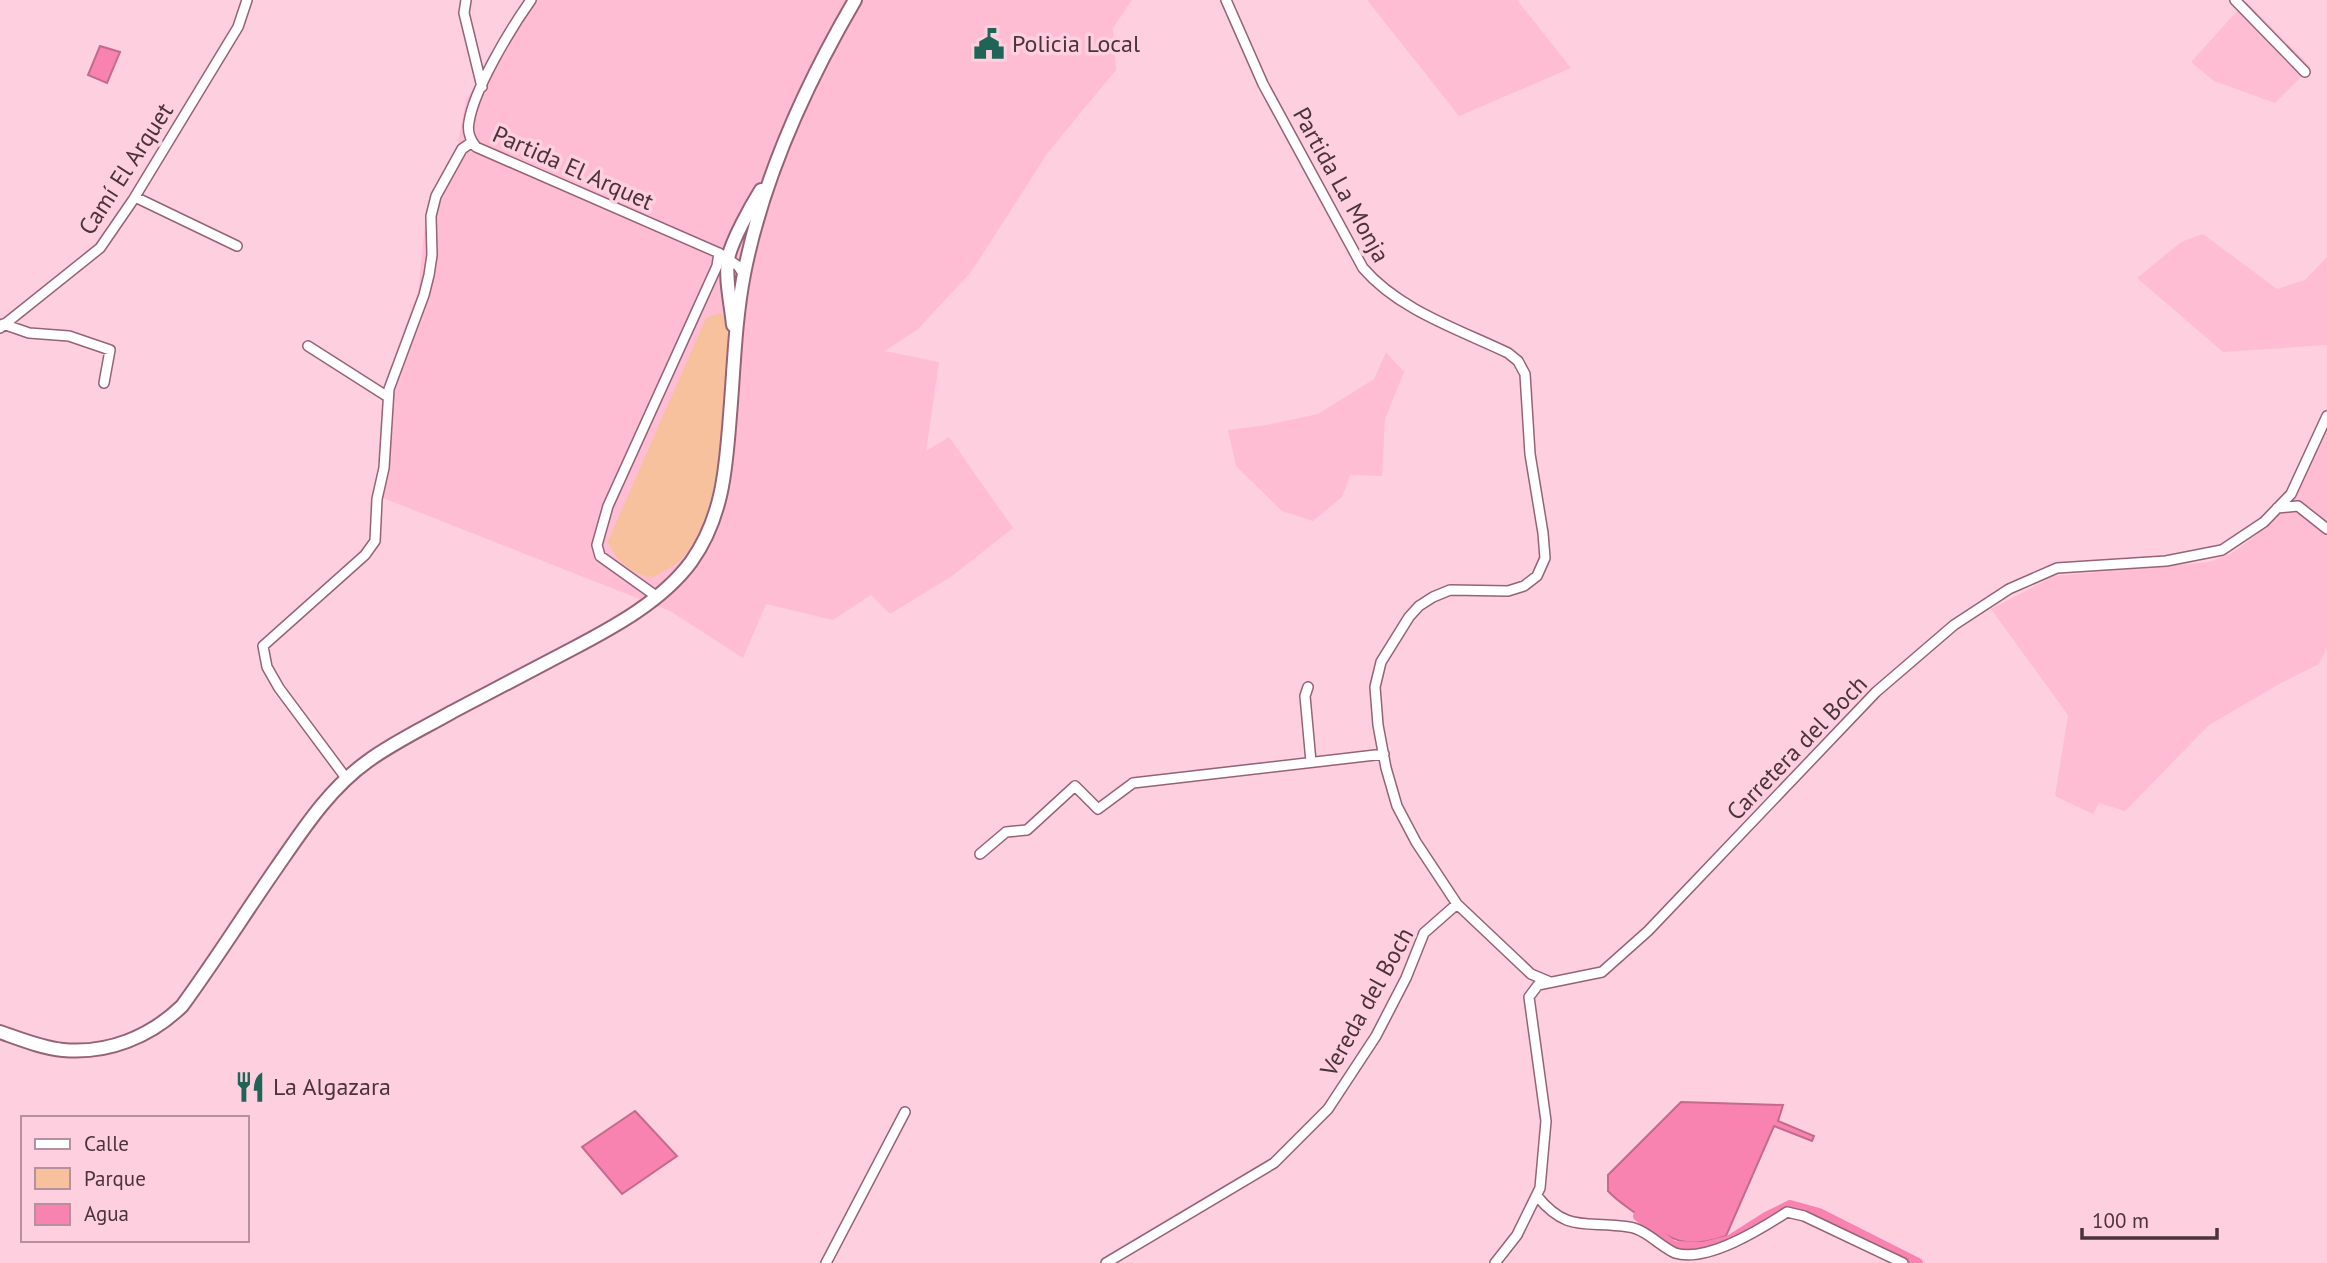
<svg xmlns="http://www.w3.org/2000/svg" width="2327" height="1263" viewBox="0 0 2327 1263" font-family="'PT Sans',sans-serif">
<rect width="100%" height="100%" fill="#fed0df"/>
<path fill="#febdd3" d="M 528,0 L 1132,0 L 1113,28 L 1116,70 L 1049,151 L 971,272 L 918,329 L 885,351 L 939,362 L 926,451 L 949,437 L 1013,528 L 952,576 L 890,614 L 871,595 L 833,620 L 766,604 L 743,658 L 670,611 L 378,496 L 385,382 L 418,292 L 426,214 L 457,148 L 466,100 Z
M 1367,0 L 1517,0 L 1571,68 L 1459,116 Z
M 2246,1 L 2311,67 L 2275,103 L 2214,81 L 2191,62 Z
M 2203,234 L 2277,289 L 2305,280 L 2327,257 L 2327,345 L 2223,352 L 2137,278 L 2181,242 Z
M 1386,352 L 1404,372 L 1385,419 L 1382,476 L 1350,475 L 1342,497 L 1313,521 L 1282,511 L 1236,466 L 1228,430 L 1266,425 L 1318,414 L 1374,379 Z
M 2327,425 L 2327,647 L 2319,664 L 2281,683 L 2209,725 L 2125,811 L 2099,803 L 2093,814 L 2055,796 L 2068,715 L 1991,609 L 2054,576 L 2209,562 L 2232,553 L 2255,536 L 2293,498 Z"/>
<path fill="#f6c19c" d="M 720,313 L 726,318 L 728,329 C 724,391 726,517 679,561 C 671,568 660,573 651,578 C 632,573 614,560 608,541 L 706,318 Z"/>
<path fill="#f882b0" stroke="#c46a8d" stroke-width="2" d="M 100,46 L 120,52 L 107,83 L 88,75 Z
M 1681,1102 L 1783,1105 L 1778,1121 L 1814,1136 L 1812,1141 L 1774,1126 L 1726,1236 C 1687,1250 1670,1241 1639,1216 C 1629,1208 1617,1201 1608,1191 L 1608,1175 Z
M 635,1111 L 677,1156 L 622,1194 L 582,1147 Z"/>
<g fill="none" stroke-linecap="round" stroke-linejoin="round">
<path stroke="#f882b0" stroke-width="10" d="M 1638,1216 L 1673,1246 L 1703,1247 L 1730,1240 L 1766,1217 L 1790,1205 L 1819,1213 L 1918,1263"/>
<defs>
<path id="street" d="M 466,0 L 464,13 L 482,87
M 531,0 C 511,28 474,89 469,122 C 467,132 470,139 476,147 L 719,253 L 738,266 L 744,275
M 1226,0 L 1263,84 L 1363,268 C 1399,310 1458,329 1508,353 L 1518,361 L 1525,374 L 1530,454 L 1543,533 L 1545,558 L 1537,576 L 1524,586 L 1508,591 L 1450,590 L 1433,597 L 1419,606 L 1409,617 L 1381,662 L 1375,687 L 1378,725 L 1386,768 L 1397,806 L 1416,842 L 1457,904 L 1531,974 L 1550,982
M 2235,0 L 2305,72
M 135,197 L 237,246
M 3,324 L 29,333 L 69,336 L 110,350 L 104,383
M 0,328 L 100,248 L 133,200 L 238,27 L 247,0
M 308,346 L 388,397
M 2277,508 L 2298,506 L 2327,529
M 656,596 L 600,556 L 597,545 L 608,506 L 717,266 L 719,253
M 1308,687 L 1305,696 L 1311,762
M 346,778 L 279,688 L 267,667 L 263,646 L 365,555 L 375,541 L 377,499 L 384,468 L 389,389 L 424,295 L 429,275 L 432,255 L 431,216 L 436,196 L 462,149 L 472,142
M 980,854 L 1006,832 L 1027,830 L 1075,786 L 1098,809 L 1133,783 L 1384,754
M 1537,1196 C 1568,1234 1586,1220 1629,1227 C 1645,1229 1660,1246 1675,1253 C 1707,1263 1761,1229 1787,1212 L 1804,1216 L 1903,1263
M 826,1263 L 905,1112
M 1106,1263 L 1274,1163 L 1328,1109 L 1376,1036 L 1406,978 L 1424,933 L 1457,904
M 1495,1263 L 1517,1235 L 1540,1188 L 1546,1121 L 1529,997 L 1538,985 L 1602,972 L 1648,931 L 1876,692 L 1954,625 L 2009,589 L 2057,568 L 2166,561 L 2222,550 L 2264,522 L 2291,494 L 2327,416"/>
<path id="secondary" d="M 733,325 C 731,304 725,280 728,259 C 731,242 751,206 761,190
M 0,1032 C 20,1039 42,1048 63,1050 C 108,1054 150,1037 182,1006 C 215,961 245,913 277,867 C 304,828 329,789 368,761 C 394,742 424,728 452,712 C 492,691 532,670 572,649 C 614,627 662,601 691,562 C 723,517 726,468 730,415 C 734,368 735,320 744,274 C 763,177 806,84 855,0"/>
</defs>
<use href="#street" stroke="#956375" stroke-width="12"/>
<use href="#secondary" stroke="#956375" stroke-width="16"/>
<use href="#street" stroke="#fff" stroke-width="9"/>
<use href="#secondary" stroke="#fff" stroke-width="12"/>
</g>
<defs>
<symbol id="civic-bare" viewBox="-9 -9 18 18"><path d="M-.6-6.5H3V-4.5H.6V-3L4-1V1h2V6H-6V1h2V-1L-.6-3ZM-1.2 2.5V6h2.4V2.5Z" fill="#1f6456" stroke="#fed0df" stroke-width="2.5" paint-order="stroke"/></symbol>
<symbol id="restaurant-bare" viewBox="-9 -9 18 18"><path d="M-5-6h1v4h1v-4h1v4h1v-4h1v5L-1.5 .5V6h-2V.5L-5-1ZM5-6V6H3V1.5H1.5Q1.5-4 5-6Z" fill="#1f6456" stroke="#fed0df" stroke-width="2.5" paint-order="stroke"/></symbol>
</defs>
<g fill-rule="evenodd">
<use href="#civic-bare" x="967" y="22" width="44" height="44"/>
<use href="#restaurant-bare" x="228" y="1065" width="44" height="44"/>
</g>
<g text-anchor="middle" stroke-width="7" stroke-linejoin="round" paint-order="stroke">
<g font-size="24" fill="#4a333b" stroke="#fed0df" text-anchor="start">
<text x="1012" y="52">Policia Local</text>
<text x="273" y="1095">La Algazara</text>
</g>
<g font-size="24" fill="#4a333b" stroke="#fed0df">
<text transform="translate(573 168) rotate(24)" y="8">Partida El Arquet</text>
<text transform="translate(126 169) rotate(-57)" y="8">Camí El Arquet</text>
<text transform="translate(1341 185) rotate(61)" y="8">Partida La Monja</text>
<text transform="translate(1797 748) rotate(-46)" y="8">Carretera del Boch</text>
<text transform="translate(1367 1002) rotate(-61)" y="8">Vereda del Boch</text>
</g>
</g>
<rect x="21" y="1116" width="228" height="126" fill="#fed0df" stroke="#b6919d" stroke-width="2"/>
<rect x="35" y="1139" width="35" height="10" fill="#ffffff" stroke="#b6919d" stroke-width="2"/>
<text x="84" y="1151" font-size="21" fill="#4a333b">Calle</text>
<rect x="35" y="1168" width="35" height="21" fill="#f6c19c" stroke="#b6919d" stroke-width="2"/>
<text x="84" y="1186" font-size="21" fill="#4a333b">Parque</text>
<rect x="35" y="1204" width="35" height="21" fill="#f882b0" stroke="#b6919d" stroke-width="2"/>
<text x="84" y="1221" font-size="21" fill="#4a333b">Agua</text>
<path d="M2082 1228v10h135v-10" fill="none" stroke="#4a333b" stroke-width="3.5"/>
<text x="2092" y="1228" font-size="21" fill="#4a333b" stroke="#fed0df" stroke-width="5" paint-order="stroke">100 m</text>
</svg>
